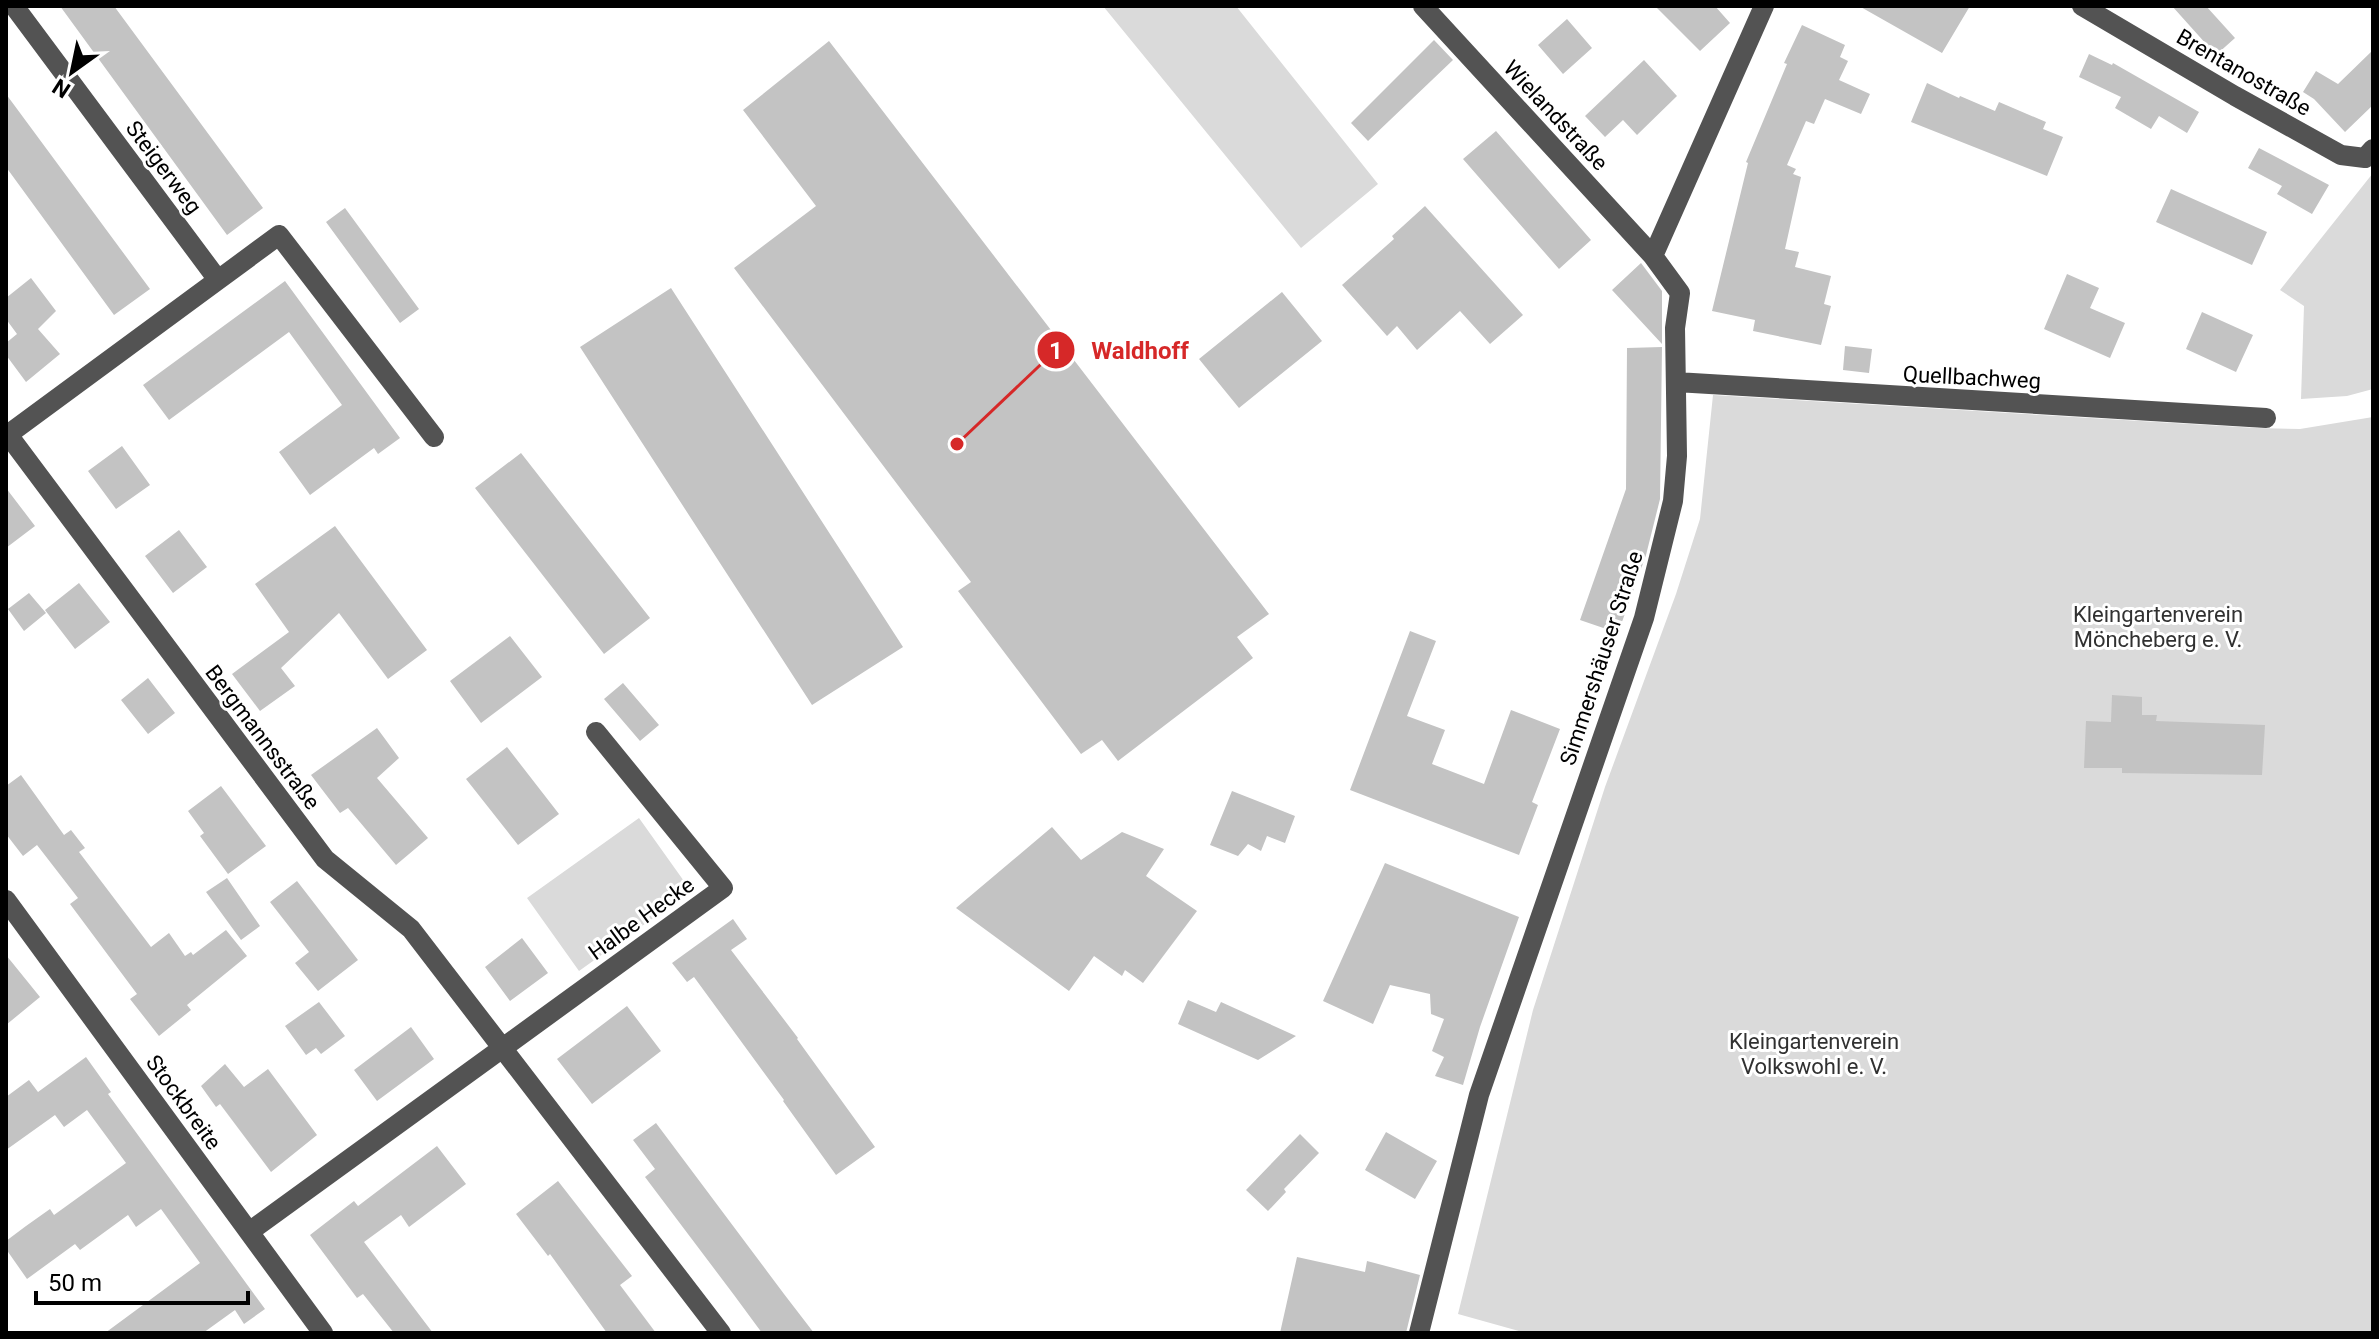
<svg xmlns="http://www.w3.org/2000/svg" width="2379" height="1339" viewBox="0 0 2379 1339" font-family="Roboto,sans-serif">
<rect width="100%" height="100%" fill="#fff"/>
<path fill="#dadada" d="M 1103,6 L 1236,6 L 1378,184 L 1301,248 Z
M 2373,173 L 2373,389 L 2347,396 L 2301,399 L 2304,306 L 2280,290 Z
M 1713,395 L 2256,428 L 2300,429 L 2373,417 L 2373,1333 L 1526,1333 L 1458,1314 L 1533,1010 L 1605,787 L 1676,594 L 1700,519 Z
M 639,818 L 691,891 L 579,971 L 527,898 Z"/>
<path fill="#c3c3c3" d="M 60,6 L 114,6 L 263,208 L 227,235 Z
M 1655,6 L 1715,6 L 1730,23 L 1700,51 Z
M 1859,6 L 1970,6 L 1942,53 Z
M 2172,6 L 2206,6 L 2235,38 L 2216,55 Z
M 1567,19 L 1592,48 L 1563,74 L 1538,45 Z
M 1802,25 L 1845,45 L 1840,57 L 1848,61 L 1839,80 L 1870,94 L 1861,114 L 1825,99 L 1814,124 L 1806,121 L 1787,165 L 1796,169 L 1793,174 L 1801,177 L 1785,249 L 1799,252 L 1795,267 L 1831,276 L 1824,304 L 1831,306 L 1821,345 L 1753,331 L 1755,320 L 1712,311 L 1748,163 L 1746,162 L 1787,64 L 1784,63 Z
M 1434,40 L 1453,60 L 1368,141 L 1351,123 Z
M 829,41 L 1269,614 L 1237,637 L 1253,658 L 1118,761 L 1102,740 L 1081,754 L 958,591 L 971,582 L 734,268 L 816,206 L 743,110 Z
M 2373,50 L 2373,105 L 2345,132 L 2314,99 L 2303,92 L 2316,71 L 2338,84 Z
M 2089,54 L 2112,65 L 2113,63 L 2199,112 L 2187,133 L 2159,116 L 2151,129 L 2115,108 L 2121,97 L 2079,77 Z
M 1644,60 L 1677,96 L 1637,135 L 1623,120 L 1605,137 L 1585,116 Z
M 1927,83 L 1959,98 L 1960,96 L 1995,111 L 1999,102 L 2046,122 L 2043,129 L 2063,137 L 2047,176 L 1911,122 Z
M 6,94 L 150,289 L 114,315 L 6,167 Z
M 1496,131 L 1591,240 L 1559,269 L 1463,159 Z
M 2259,148 L 2329,185 L 2312,214 L 2277,194 L 2282,186 L 2248,168 Z
M 2171,189 L 2267,232 L 2252,265 L 2156,222 Z
M 1425,206 L 1523,315 L 1490,344 L 1460,311 L 1417,350 L 1397,326 L 1387,336 L 1342,285 L 1394,239 L 1392,236 Z
M 345,208 L 419,309 L 400,323 L 326,222 Z
M 1641,263 L 1662,291 L 1662,344 L 1612,290 Z
M 2067,274 L 2099,288 L 2090,308 L 2125,323 L 2110,358 L 2044,329 Z
M 31,278 L 56,311 L 38,329 L 60,354 L 26,382 L 6,355 L 6,343 L 17,334 L 6,319 L 6,298 Z
M 285,281 L 400,438 L 378,454 L 374,448 L 310,495 L 279,452 L 342,405 L 289,332 L 169,420 L 143,385 Z
M 671,288 L 903,647 L 812,705 L 580,347 Z
M 1282,292 L 1322,341 L 1239,408 L 1199,359 Z
M 2202,312 L 2253,335 L 2236,372 L 2186,349 Z
M 1845,346 L 1872,349 L 1869,373 L 1843,370 Z
M 1662,347 L 1660,499 L 1646,555 L 1618,633 L 1580,620 L 1626,489 L 1627,348 Z
M 122,446 L 150,485 L 116,509 L 88,471 Z
M 521,453 L 650,618 L 604,654 L 475,488 Z
M 6,488 L 35,526 L 6,548 Z
M 335,526 L 427,650 L 388,679 L 339,613 L 281,668 L 295,686 L 260,711 L 232,674 L 289,632 L 255,584 Z
M 179,530 L 207,567 L 173,593 L 145,556 Z
M 79,583 L 110,622 L 75,649 L 45,610 Z
M 29,593 L 46,613 L 24,631 L 8,609 Z
M 1410,631 L 1436,641 L 1407,716 L 1445,730 L 1432,764 L 1484,784 L 1511,710 L 1560,729 L 1532,802 L 1538,805 L 1519,855 L 1350,790 Z
M 510,636 L 542,677 L 481,723 L 450,681 Z
M 148,678 L 175,713 L 148,734 L 121,700 Z
M 623,683 L 659,725 L 640,741 L 604,699 Z
M 2112,695 L 2142,697 L 2142,715 L 2157,715 L 2156,721 L 2265,725 L 2262,775 L 2122,773 L 2122,768 L 2084,768 L 2086,721 L 2111,722 Z
M 377,728 L 399,758 L 377,778 L 428,838 L 396,865 L 348,808 L 340,813 L 311,775 Z
M 507,747 L 559,814 L 518,845 L 466,779 Z
M 21,775 L 64,835 L 71,830 L 85,848 L 79,852 L 151,947 L 169,933 L 185,956 L 191,952 L 193,955 L 226,930 L 247,956 L 187,1005 L 191,1010 L 159,1036 L 130,999 L 137,994 L 70,904 L 78,898 L 37,845 L 23,856 L 6,834 L 6,786 Z
M 221,786 L 266,846 L 228,874 L 200,836 L 204,833 L 188,811 Z
M 1232,791 L 1295,816 L 1285,843 L 1267,836 L 1261,851 L 1248,844 L 1238,856 L 1210,845 Z
M 1052,827 L 1081,860 L 1122,832 L 1164,849 L 1146,876 L 1197,911 L 1143,983 L 1125,970 L 1122,976 L 1094,956 L 1069,991 L 956,908 Z
M 1385,863 L 1519,917 L 1480,1027 L 1463,1085 L 1435,1076 L 1444,1057 L 1432,1051 L 1444,1019 L 1431,1014 L 1430,994 L 1390,985 L 1373,1024 L 1323,1001 Z
M 227,878 L 260,926 L 241,940 L 206,892 Z
M 297,881 L 358,960 L 318,991 L 295,963 L 309,952 L 270,902 Z
M 733,919 L 747,939 L 731,950 L 798,1038 L 797,1039 L 875,1147 L 836,1175 L 783,1101 L 784,1100 L 694,977 L 687,982 L 672,963 Z
M 522,938 L 548,973 L 510,1001 L 485,967 Z
M 6,955 L 40,997 L 6,1025 Z
M 1188,1000 L 1216,1012 L 1221,1002 L 1296,1036 L 1258,1060 L 1178,1024 Z
M 319,1002 L 345,1036 L 321,1054 L 316,1048 L 306,1055 L 285,1026 Z
M 627,1006 L 661,1051 L 592,1104 L 557,1059 Z
M 411,1027 L 434,1059 L 377,1101 L 354,1070 Z
M 86,1057 L 111,1092 L 108,1094 L 265,1309 L 244,1324 L 235,1310 L 203,1333 L 105,1333 L 200,1263 L 161,1209 L 136,1227 L 128,1215 L 80,1250 L 75,1244 L 27,1279 L 6,1249 L 6,1241 L 26,1226 L 50,1209 L 54,1215 L 126,1163 L 87,1110 L 64,1127 L 55,1115 L 6,1150 L 6,1097 L 29,1080 L 38,1092 Z
M 225,1064 L 244,1087 L 268,1069 L 317,1135 L 271,1172 L 220,1104 L 216,1107 L 201,1086 Z
M 656,1123 L 784,1294 L 814,1333 L 762,1333 L 734,1295 L 645,1177 L 655,1169 L 633,1140 Z
M 1386,1132 L 1437,1161 L 1415,1199 L 1365,1170 Z
M 1300,1134 L 1319,1153 L 1284,1189 L 1286,1192 L 1268,1211 L 1246,1190 Z
M 437,1146 L 466,1184 L 409,1227 L 401,1215 L 364,1242 L 433,1333 L 394,1333 L 363,1294 L 357,1298 L 310,1235 L 354,1201 L 358,1206 Z
M 558,1181 L 632,1276 L 620,1285 L 656,1333 L 607,1333 L 550,1254 L 548,1256 L 516,1214 Z
M 1297,1257 L 1365,1272 L 1367,1261 L 1420,1275 L 1406,1333 L 1280,1333 Z"/>
<g fill="none" stroke-linecap="round" stroke-linejoin="round">
<path stroke="#535353" stroke-width="20" d="M 14,6 L 218,280 L 279,235 L 434,437
M 2082,6 L 2235,96 L 2341,155 L 2365,158 L 2373,149
M 1653,256 L 1764,6
M 1676,382 L 2266,418
M 6,432 L 325,859 L 411,929 L 721,1333
M 6,436 L 218,280
M 6,900 L 323,1333
M 249,1232 L 723,888 L 596,732
M 1419,1333 L 1479,1095 L 1644,618 L 1673,501 L 1677,456 L 1675,328 L 1680,293 L 1653,256 L 1423,6"/>
</g>
<g text-anchor="middle" stroke-width="6" stroke-linejoin="round" paint-order="stroke">
<g font-size="22" fill="#000" stroke="#fff">
<text transform="translate(2244 72) rotate(30)" y="8">Brentanostraße</text>
<text transform="translate(1556 115) rotate(47)" y="8">Wielandstraße</text>
<text transform="translate(164 167) rotate(53)" y="8">Steigerweg</text>
<text transform="translate(1972 377) rotate(3)" y="8">Quellbachweg</text>
<text transform="translate(1601 658) rotate(-72)" y="8">Simmershäuser Straße</text>
<text transform="translate(263 737) rotate(53)" y="8">Bergmannsstraße</text>
<text transform="translate(641 918) rotate(-36)" y="8">Halbe Hecke</text>
<text transform="translate(184 1102) rotate(54)" y="8">Stockbreite</text>
</g>
<g font-size="22" fill="#313131" stroke="#fff">
<text x="2158" y="622">Kleingartenverein<tspan x="2158" dy="25">Möncheberg e. V.</tspan></text>
<text x="1814" y="1049">Kleingartenverein<tspan x="1814" dy="25">Volkswohl e. V.</tspan></text>
</g>
</g>
<path fill="none" stroke="#d62828" stroke-width="3" d="M957 444L1056 350"/>
<g fill="#d62828" stroke="#fff" stroke-width="3">
<circle cx="957" cy="444" r="8"/>
<circle cx="1056" cy="350" r="20"/>
</g>
<g font-size="24" text-anchor="middle" font-weight="bold" fill="#fff">
<text x="1056" y="359">1</text>
</g>
<g font-size="24" text-anchor="middle" font-weight="bold" fill="#d62828" stroke="#fff" stroke-width="6" stroke-linejoin="round" paint-order="stroke">
<text x="1140" y="359">Waldhoff</text>
</g>
<rect width="2379" height="1339" fill="none" stroke="#000000" stroke-width="16"/>
<g transform="translate(72 72) rotate(213)" stroke="#ffffff" stroke-width="6" paint-order="stroke">
<path d="M0-6L14 30L0 20L-14 30Z" fill="#000000"/>
<text y="-12" font-size="22" font-weight="bold" text-anchor="middle" fill="#000000">N</text>
</g>
<path d="M36 1291v12h212v-12" fill="none" stroke="#000000" stroke-width="4"/>
<text x="48" y="1291" font-size="24" fill="#000000" stroke="#ffffff" stroke-width="6" paint-order="stroke">50 m</text>
</svg>
